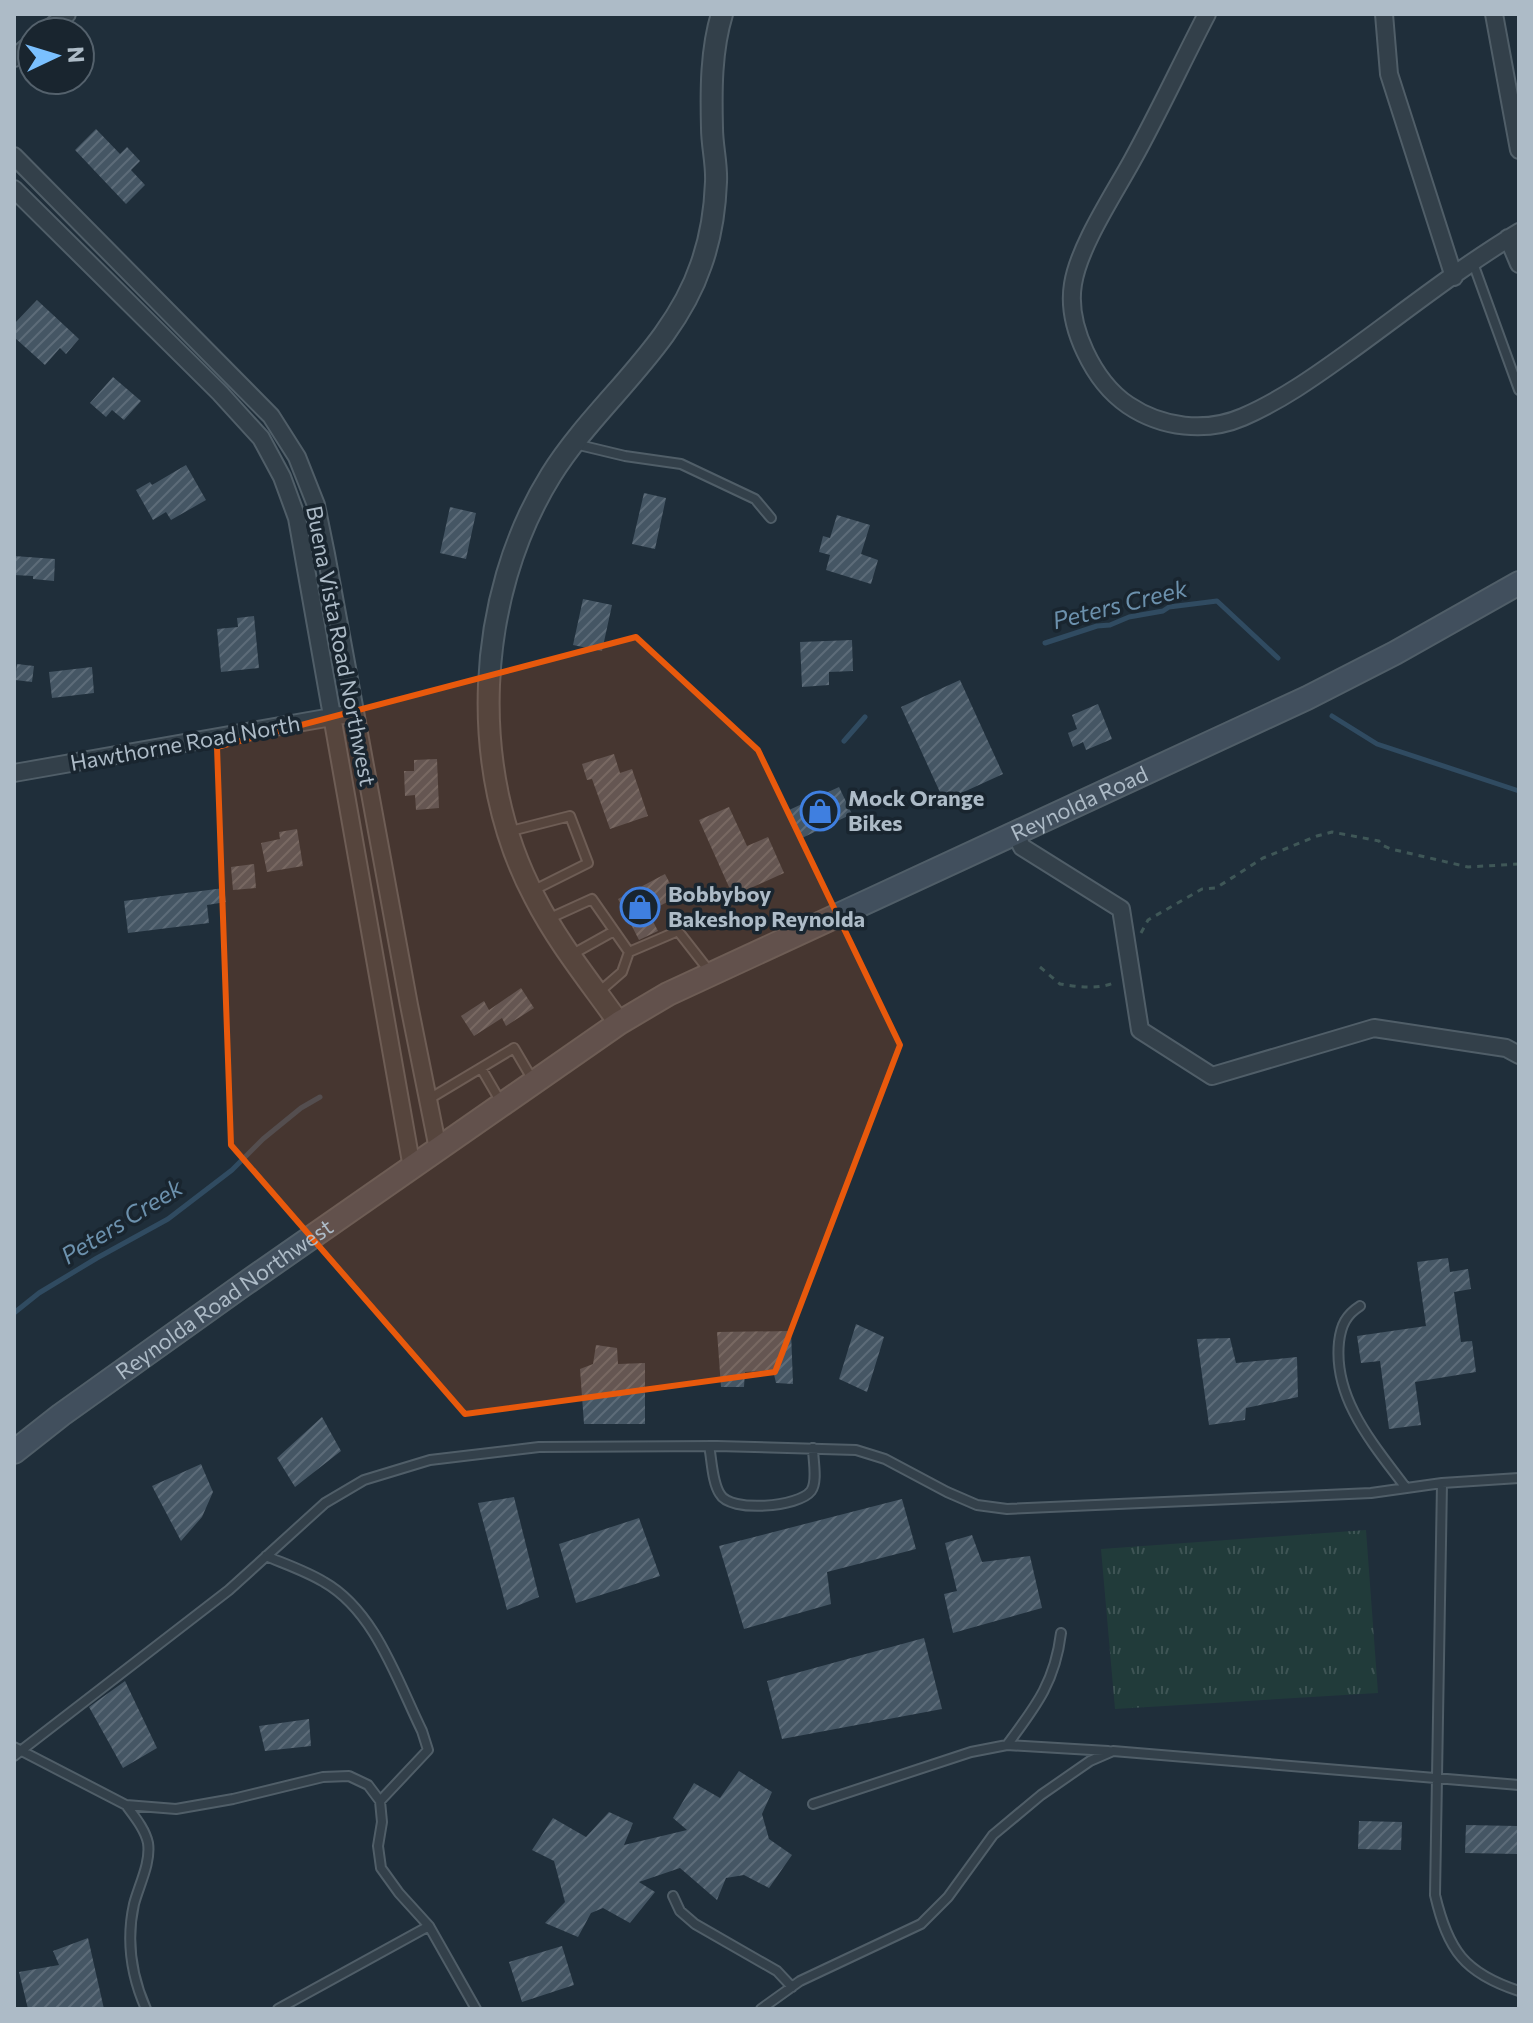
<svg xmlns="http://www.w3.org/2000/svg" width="1533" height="2023" viewBox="0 0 1533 2023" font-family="Commissioner,sans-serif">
<defs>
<pattern id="park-tufts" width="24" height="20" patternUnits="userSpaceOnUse" patternTransform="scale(2)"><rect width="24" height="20" fill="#213b3a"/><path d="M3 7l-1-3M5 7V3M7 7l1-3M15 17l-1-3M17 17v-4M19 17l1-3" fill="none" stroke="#3f5555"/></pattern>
<pattern id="building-hatch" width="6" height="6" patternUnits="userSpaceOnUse" patternTransform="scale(2)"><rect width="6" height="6" fill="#455664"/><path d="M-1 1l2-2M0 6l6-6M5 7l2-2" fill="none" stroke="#5d6c79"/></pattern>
</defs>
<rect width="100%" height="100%" fill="#1f2e3a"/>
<path fill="url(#park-tufts)" d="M 1366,1530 L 1378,1693 L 1115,1709 L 1101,1549 Z"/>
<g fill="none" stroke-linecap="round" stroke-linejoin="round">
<path stroke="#304b61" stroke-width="5" d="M 1045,643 L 1097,626 L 1110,625 L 1129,617 L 1163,611 L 1169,607 L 1217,601 L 1278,658
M 1332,716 L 1377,744 L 1519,791
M 844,741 L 865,717
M 14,1313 L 39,1293 L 97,1258 L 168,1219 L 232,1170 L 263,1139 L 301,1108 L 320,1097"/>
</g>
<path fill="url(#building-hatch)" d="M 96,129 L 120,154 L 127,147 L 140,161 L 131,170 L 145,185 L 126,204 L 75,150 Z
M 37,300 L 79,339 L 66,354 L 60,348 L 45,365 L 14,337 L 14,324 Z
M 113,377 L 141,401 L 124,420 L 112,410 L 106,417 L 90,403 Z
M 186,465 L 206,500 L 171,520 L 166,512 L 153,520 L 136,490 L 150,482 L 152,485 Z
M 644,493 L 666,498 L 655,549 L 632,544 Z
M 450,507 L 476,513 L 466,559 L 440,553 Z
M 837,515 L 870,525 L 861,554 L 878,560 L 871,584 L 826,570 L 830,555 L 819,552 L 823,536 L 830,538 Z
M 14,556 L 55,559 L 54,581 L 33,579 L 33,576 L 14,575 Z
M 583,599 L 612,605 L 602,651 L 573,645 Z
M 254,616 L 259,668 L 221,672 L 217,629 L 238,627 L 237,618 Z
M 852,640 L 853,671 L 829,672 L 829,685 L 802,687 L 800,642 Z
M 17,664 L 34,666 L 32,682 L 15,680 Z
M 92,667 L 94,693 L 52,698 L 49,672 Z
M 960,680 L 1003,774 L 944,801 L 901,707 Z
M 1098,704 L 1112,739 L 1086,750 L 1083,742 L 1073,747 L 1068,733 L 1077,729 L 1072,715 Z
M 614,754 L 620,773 L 632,769 L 648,816 L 610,829 L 592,779 L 587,780 L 582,764 Z
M 437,759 L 439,808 L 416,810 L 415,795 L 405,796 L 404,771 L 414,771 L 414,760 Z
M 839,787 L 852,814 L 802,838 L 789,810 Z
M 729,807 L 747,846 L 768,837 L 784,873 L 733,896 L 699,820 Z
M 297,829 L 303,866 L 267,872 L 261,843 L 280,839 L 279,832 Z
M 254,864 L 256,888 L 233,890 L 231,867 Z
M 665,874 L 677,897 L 648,912 L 658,931 L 639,940 L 618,899 Z
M 224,888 L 226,902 L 207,905 L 209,923 L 128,933 L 124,901 Z
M 521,988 L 534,1008 L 506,1026 L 502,1018 L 474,1036 L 461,1016 L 484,1001 L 489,1010 Z
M 1448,1258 L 1450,1272 L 1468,1269 L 1471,1289 L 1454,1292 L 1461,1342 L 1472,1341 L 1476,1372 L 1415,1382 L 1421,1425 L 1389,1429 L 1380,1361 L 1361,1363 L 1357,1336 L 1426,1326 L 1417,1262 Z
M 856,1324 L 884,1337 L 867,1392 L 839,1379 Z
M 791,1331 L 793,1384 L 776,1383 L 773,1370 L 745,1372 L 744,1387 L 721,1387 L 717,1332 Z
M 1230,1338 L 1236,1363 L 1297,1357 L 1298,1397 L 1246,1408 L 1245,1420 L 1209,1425 L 1197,1339 Z
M 596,1345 L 617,1348 L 618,1364 L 645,1363 L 645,1424 L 584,1424 L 580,1369 L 593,1364 Z
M 322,1417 L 341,1451 L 295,1487 L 277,1458 Z
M 201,1464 L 213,1492 L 202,1517 L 181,1541 L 152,1486 Z
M 514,1497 L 539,1597 L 507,1610 L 478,1503 Z
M 902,1499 L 916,1549 L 827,1572 L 831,1604 L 744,1629 L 719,1546 Z
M 639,1518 L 660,1576 L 576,1603 L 559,1544 Z
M 972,1535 L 982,1562 L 1030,1556 L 1042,1608 L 953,1633 L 944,1594 L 957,1591 L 945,1543 Z
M 924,1638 L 942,1709 L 782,1739 L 767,1681 Z
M 125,1681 L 157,1748 L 123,1768 L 89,1707 Z
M 309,1719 L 311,1746 L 265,1751 L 259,1726 Z
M 739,1771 L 772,1792 L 762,1814 L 769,1839 L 792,1855 L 769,1888 L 744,1875 L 726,1878 L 717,1900 L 680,1868 L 639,1882 L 655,1892 L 630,1923 L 603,1908 L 591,1913 L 578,1937 L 545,1923 L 565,1902 L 554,1861 L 532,1850 L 553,1818 L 586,1837 L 609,1812 L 633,1823 L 624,1845 L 687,1830 L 673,1818 L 694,1783 L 720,1798 Z
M 1359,1821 L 1402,1822 L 1401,1850 L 1358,1849 Z
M 1466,1825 L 1517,1826 L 1517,1854 L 1465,1853 Z
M 88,1938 L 104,2009 L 68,2007 L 28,2009 L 19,1972 L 59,1965 L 53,1951 Z
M 562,1946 L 574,1985 L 522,2002 L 509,1962 Z"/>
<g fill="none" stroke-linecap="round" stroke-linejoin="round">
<defs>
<path id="service" d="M 1473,263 L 1519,390
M 575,444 L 625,456 L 681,464 L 755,499 L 771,518
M 511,831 L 570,816 L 588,863 L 532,891
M 548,919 L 592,899 L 629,952 L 678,931 L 710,972
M 571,955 L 614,931
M 599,992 L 622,972 L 629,952
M 481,1068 L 502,1104
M 429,1099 L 514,1048 L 534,1082
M 1360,1306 C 1346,1315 1341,1325 1339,1342 C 1333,1399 1374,1445 1406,1488
M 709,1446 C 712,1460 712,1482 720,1494 C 730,1513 799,1507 811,1491 C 818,1482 813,1460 813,1448
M 1442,1483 L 1435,1895 C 1448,1950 1464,1973 1519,1991
M 266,1556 C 285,1564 306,1571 324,1582 C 375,1611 397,1680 422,1731 L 428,1750 L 380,1801
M 1007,1745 C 1036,1706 1055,1682 1061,1633
M 14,1747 L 126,1805 L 176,1809 L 233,1799 L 323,1777 L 349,1776 L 368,1785 L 380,1801 L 382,1822 L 378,1846 L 381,1868 L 399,1893 L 429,1926 L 476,2009
M 14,1756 L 229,1590 L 325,1503 L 364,1480 L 430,1460 L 539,1447 L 717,1446 L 856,1450 L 885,1459 L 947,1492 L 977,1505 L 1007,1509 L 1371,1493 L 1442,1483 L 1519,1478
M 813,1804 L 971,1752 L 1007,1745 L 1108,1751
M 126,1805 C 134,1816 145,1829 148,1843 C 151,1863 139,1885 134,1904 C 126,1940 131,1975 146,2009
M 673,1896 L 680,1911 L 695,1924 L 777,1971 L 792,1987
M 278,2009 L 429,1926
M 761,2009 L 800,1981 L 921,1924 L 948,1897 L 993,1835 L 1041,1795 L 1090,1761 L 1113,1751 L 1519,1785"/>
<path id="minor" d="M 1207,14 C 1182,62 1159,112 1133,159 C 1114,194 1079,246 1073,284 C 1066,326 1094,382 1128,405 C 1162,428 1206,433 1243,417 C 1280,401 1314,377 1346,354 C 1403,313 1459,268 1519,232
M 1384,14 L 1389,74 L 1454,277
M 1494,14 L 1519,150
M 45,32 L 67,14
M 14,58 L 32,43
M 14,156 L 271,416 L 297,457 L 316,505 L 326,554 L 409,1005 L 438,1149
M 14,189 L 220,393 L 261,438 L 282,477 L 297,518 L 412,1168
M 1508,238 L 1519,264
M 14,773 L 343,715
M 1015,832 L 1022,847 L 1121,909 L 1140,1030 L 1212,1076 L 1374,1028 L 1506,1048 L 1519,1055"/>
<path id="tertiary" d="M 619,1023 C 590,982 558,943 535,898 C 467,771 475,597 551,475 C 596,403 673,348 701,265 C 710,240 715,209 716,182 C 717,164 712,146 712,128 C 711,90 711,50 722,14"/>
<g id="secondary">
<path id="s1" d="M 14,1452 L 61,1415 L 243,1285 L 619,1023 L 668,994 L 1307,698 L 1395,653 L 1519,583"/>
</g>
</defs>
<use href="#service" stroke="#505e68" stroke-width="12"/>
<use href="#minor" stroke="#505e68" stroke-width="20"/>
<use href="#tertiary" stroke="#505e68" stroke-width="24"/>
<use href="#secondary" stroke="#505e68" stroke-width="26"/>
<path stroke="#3f5757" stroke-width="3" stroke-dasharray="6 6" stroke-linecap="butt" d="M 1141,933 L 1148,920 L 1202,889 L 1216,888 L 1263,858 L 1317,836 L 1332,832 L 1379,841 L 1380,844 L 1391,849 L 1468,867 L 1519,864
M 1040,967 L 1060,984 C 1078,987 1098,990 1116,982"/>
<use href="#service" stroke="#33404a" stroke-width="8"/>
<use href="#minor" stroke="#33404a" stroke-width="16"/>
<use href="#tertiary" stroke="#33404a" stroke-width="20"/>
<use href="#secondary" stroke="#414f5d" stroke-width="22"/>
</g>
<path fill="#e8590c" fill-opacity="0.2" stroke="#e8590c" stroke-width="6" stroke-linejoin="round" d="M 636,637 L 758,750 L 900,1045 L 775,1372 L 465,1414 L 231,1145 L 217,747 Z"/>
<defs>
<symbol id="shop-ring" viewBox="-11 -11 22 22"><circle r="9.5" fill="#19252f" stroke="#3f7fe0" stroke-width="1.5"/><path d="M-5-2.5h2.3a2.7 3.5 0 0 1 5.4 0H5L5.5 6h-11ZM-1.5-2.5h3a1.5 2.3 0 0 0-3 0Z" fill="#3f7fe0"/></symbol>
</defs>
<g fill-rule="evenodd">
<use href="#shop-ring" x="798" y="789" width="44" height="44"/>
<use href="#shop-ring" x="618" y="885" width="44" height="44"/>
</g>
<g text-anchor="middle" stroke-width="7" stroke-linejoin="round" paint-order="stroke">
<g font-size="22" fill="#adbbc7" stroke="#19252f">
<text transform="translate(341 646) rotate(79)" y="8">Buena Vista Road Northwest</text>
<text transform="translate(185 743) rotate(-10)" y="8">Hawthorne Road North</text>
<text dy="8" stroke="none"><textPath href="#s1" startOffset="1252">Reynolda Road</textPath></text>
<text dy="8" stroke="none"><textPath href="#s1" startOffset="260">Reynolda Road Northwest</textPath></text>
</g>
<g font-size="22" font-weight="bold" fill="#adbbc7" stroke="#19252f" text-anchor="start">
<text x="848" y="806">Mock Orange<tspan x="848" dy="25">Bikes</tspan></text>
<text x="668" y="902">Bobbyboy<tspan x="668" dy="25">Bakeshop Reynolda</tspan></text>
</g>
<g font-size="24" font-style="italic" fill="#6c91ad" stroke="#19252f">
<text transform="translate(1120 605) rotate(-14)" y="8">Peters Creek</text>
<text transform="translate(122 1222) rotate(-32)" y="8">Peters Creek</text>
</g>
</g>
<rect width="1533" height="2023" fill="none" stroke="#adbbc7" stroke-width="32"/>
<g transform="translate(56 56) rotate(86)"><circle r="38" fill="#19252f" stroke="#54616c" stroke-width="2"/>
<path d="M0-6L14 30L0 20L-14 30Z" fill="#7ac0ff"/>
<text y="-12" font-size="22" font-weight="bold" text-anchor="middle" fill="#adbbc7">N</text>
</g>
</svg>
